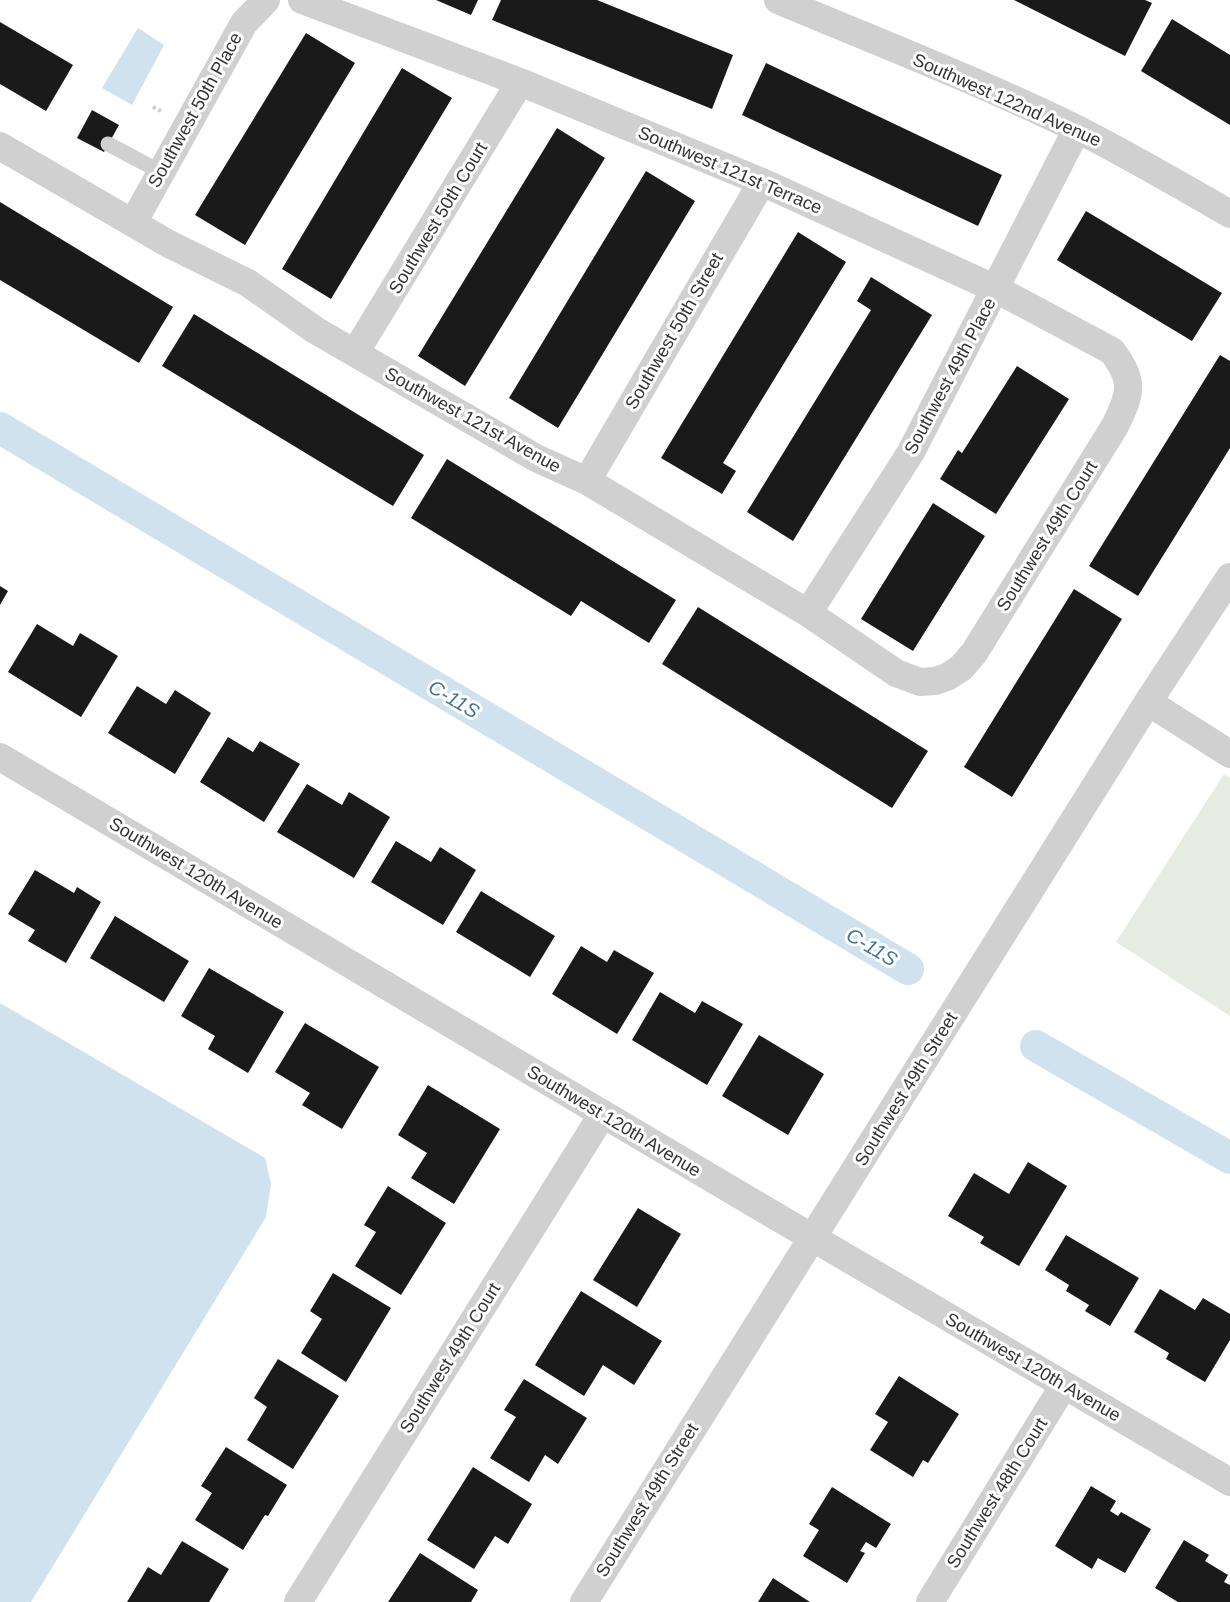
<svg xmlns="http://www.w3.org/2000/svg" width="1230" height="1602" viewBox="0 0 1230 1602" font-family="Helvetica,sans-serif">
<rect width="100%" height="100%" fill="#fff"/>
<path fill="#e6ecdf" d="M 1224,774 L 1230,778 L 1230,1016 L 1116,942 Z"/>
<path fill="#cfe2ee" d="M 138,28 L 164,45 L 132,105 L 102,88 Z
M 0,1003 L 265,1158 L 271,1184 L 266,1217 L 31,1602 L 0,1602 Z"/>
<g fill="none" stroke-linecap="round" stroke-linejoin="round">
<path stroke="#cfe2ee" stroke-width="32" d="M 0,428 L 908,969
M 1036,1046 L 1230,1158"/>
</g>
<path fill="#1a1a1a" d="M 436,0 L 478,0 L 471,15 Z
M 501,0 L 597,0 L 733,55 L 712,109 L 492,20 Z
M 1014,0 L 1145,0 L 1152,3 L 1125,56 Z
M 1172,19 L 1230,55 L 1230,125 L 1141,71 Z
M 0,22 L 73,65 L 46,111 L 0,84 Z
M 306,33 L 355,63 L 245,245 L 195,215 Z
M 766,63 L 1002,175 L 978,226 L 742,115 Z
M 402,68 L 452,98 L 331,299 L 282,269 Z
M 92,110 L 119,125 L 104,152 L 77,138 Z
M 557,128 L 605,158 L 465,386 L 418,356 Z
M 646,171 L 695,201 L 558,428 L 509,398 Z
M 0,202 L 173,307 L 139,363 L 0,280 Z
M 1086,211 L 1222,293 L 1192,341 L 1057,260 Z
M 798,232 L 846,262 L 723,463 L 736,471 L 722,494 L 661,458 Z
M 871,277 L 932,315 L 793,541 L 747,512 L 871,310 L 857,301 Z
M 194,314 L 424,455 L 393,506 L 162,366 Z
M 1220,355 L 1230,361 L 1230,448 L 1138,596 L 1089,566 Z
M 1017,366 L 1069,399 L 996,514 L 940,479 L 958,450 L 962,453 Z
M 447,459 L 676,600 L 649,643 L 581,601 L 571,616 L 411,518 Z
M 933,503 L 985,536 L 913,651 L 861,619 Z
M 0,586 L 8,591 L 0,605 Z
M 1074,589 L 1122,619 L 1012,797 L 964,767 Z
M 698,607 L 928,751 L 892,808 L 662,664 Z
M 37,624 L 73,646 L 80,633 L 118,656 L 81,717 L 8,672 Z
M 137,686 L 166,704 L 175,690 L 211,713 L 175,774 L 108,733 Z
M 228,737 L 253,752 L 260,741 L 300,764 L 264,822 L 200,782 Z
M 307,784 L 342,805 L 349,792 L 390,817 L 354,878 L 277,832 Z
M 396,841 L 431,862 L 440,847 L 476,870 L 443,925 L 371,882 Z
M 35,870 L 74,893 L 77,887 L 101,902 L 66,963 L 28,941 L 35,930 L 8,914 Z
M 481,891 L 555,936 L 530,977 L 456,932 Z
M 115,916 L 189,961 L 164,1002 L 90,958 Z
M 581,946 L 607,962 L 614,950 L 654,973 L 617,1034 L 552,994 Z
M 209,968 L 284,1012 L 248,1073 L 208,1049 L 215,1036 L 181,1016 Z
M 660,992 L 695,1013 L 702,1001 L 743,1024 L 707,1085 L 632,1040 Z
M 305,1023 L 379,1067 L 342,1129 L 302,1105 L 310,1093 L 275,1072 Z
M 759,1035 L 824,1074 L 788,1135 L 722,1096 Z
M 428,1085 L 500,1129 L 454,1204 L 411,1178 L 427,1153 L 398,1135 Z
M 1028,1162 L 1067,1186 L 1019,1266 L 980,1243 L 984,1237 L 948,1216 L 974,1173 L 1009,1194 Z
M 388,1186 L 446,1223 L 401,1295 L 355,1266 L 376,1232 L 364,1225 Z
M 638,1208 L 681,1234 L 637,1307 L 593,1280 Z
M 1066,1235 L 1139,1278 L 1110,1326 L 1085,1311 L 1089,1305 L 1066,1291 L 1069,1285 L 1045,1270 Z
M 333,1273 L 391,1308 L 346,1382 L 301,1353 L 322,1319 L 310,1311 Z
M 1160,1289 L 1195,1310 L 1203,1298 L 1230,1314 L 1230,1340 L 1205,1382 L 1166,1359 L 1169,1353 L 1134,1332 Z
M 581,1291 L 662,1341 L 634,1385 L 603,1365 L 584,1396 L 535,1365 Z
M 278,1359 L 339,1396 L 293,1469 L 247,1440 L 267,1407 L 254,1398 Z
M 899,1376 L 959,1414 L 928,1463 L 923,1460 L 913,1477 L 870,1450 L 888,1422 L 875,1414 Z
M 524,1379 L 587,1418 L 558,1464 L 545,1455 L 529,1482 L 490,1458 L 516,1417 L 504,1410 Z
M 226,1447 L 287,1485 L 268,1516 L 265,1515 L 243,1550 L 195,1520 L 212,1493 L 201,1486 Z
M 473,1467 L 532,1504 L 508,1544 L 495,1536 L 474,1569 L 427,1540 Z
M 1091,1486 L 1116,1501 L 1110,1511 L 1118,1516 L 1121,1512 L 1151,1529 L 1125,1573 L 1098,1558 L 1092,1569 L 1055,1546 Z
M 832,1487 L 891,1524 L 876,1548 L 866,1542 L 860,1551 L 865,1553 L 847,1583 L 803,1556 L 819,1530 L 809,1524 Z
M 1184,1540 L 1209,1555 L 1205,1561 L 1228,1575 L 1224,1582 L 1230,1585 L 1230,1602 L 1178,1602 L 1155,1588 Z
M 182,1541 L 229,1569 L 209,1602 L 127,1602 L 148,1567 L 161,1575 Z
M 420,1553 L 478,1590 L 471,1602 L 388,1602 Z
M 773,1578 L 810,1602 L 758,1602 Z"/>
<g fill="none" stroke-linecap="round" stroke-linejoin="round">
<path stroke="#cdcdcd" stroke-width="4" stroke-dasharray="3 3" stroke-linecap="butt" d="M 153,107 L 163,112"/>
<path stroke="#d0d0d0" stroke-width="15" d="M 108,144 L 161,172"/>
<path stroke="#d0d0d0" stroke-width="28" d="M 778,0 C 878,42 981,82 1079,130 C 1130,156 1180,185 1230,214
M 0,146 L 169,244 L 248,283 L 315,330 L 536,458 L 587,481 L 808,613 L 896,673 L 920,682 L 935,681 L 947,677 L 961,668 L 974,653 L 1115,426 C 1131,393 1135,382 1112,351 L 996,289 L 762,182 L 520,82 L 302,0
M 133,223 L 244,23 L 266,0
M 355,353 L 520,82
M 587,481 L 762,182
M 808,613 L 911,452 L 1077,129
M 1148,702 L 1230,754
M 0,757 L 784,1221 L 1230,1482
M 298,1602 L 602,1115
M 584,1602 L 1148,702 L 1230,577
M 930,1602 L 1064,1385"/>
</g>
<g text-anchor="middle" stroke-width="6" stroke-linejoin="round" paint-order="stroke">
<g font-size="18" fill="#333" stroke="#fff">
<text transform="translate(1007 100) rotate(24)" y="6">Southwest 122nd Avenue</text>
<text transform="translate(195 110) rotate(-61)" y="6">Southwest 50th Place</text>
<text transform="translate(730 170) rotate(23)" y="6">Southwest 121st Terrace</text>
<text transform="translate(438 218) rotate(-59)" y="6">Southwest 50th Court</text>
<text transform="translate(674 331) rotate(-60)" y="6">Southwest 50th Street</text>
<text transform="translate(950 376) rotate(-62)" y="6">Southwest 49th Place</text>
<text transform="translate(473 420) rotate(29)" y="6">Southwest 121st Avenue</text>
<text transform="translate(1047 536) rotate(-58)" y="6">Southwest 49th Court</text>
<text transform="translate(196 873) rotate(31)" y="6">Southwest 120th Avenue</text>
<text transform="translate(906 1089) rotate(-58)" y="6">Southwest 49th Street</text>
<text transform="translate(614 1121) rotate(31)" y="6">Southwest 120th Avenue</text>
<text transform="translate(450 1358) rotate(-58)" y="6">Southwest 49th Court</text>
<text transform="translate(1033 1367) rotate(30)" y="6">Southwest 120th Avenue</text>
<text transform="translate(997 1493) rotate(-58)" y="6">Southwest 48th Court</text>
<text transform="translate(647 1500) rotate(-58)" y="6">Southwest 49th Street</text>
</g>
<g font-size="20" font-style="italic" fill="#3f7597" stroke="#fff">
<text transform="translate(454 699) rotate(31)" y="7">C-11S</text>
<text transform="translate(872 947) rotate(31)" y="7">C-11S</text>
</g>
</g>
</svg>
